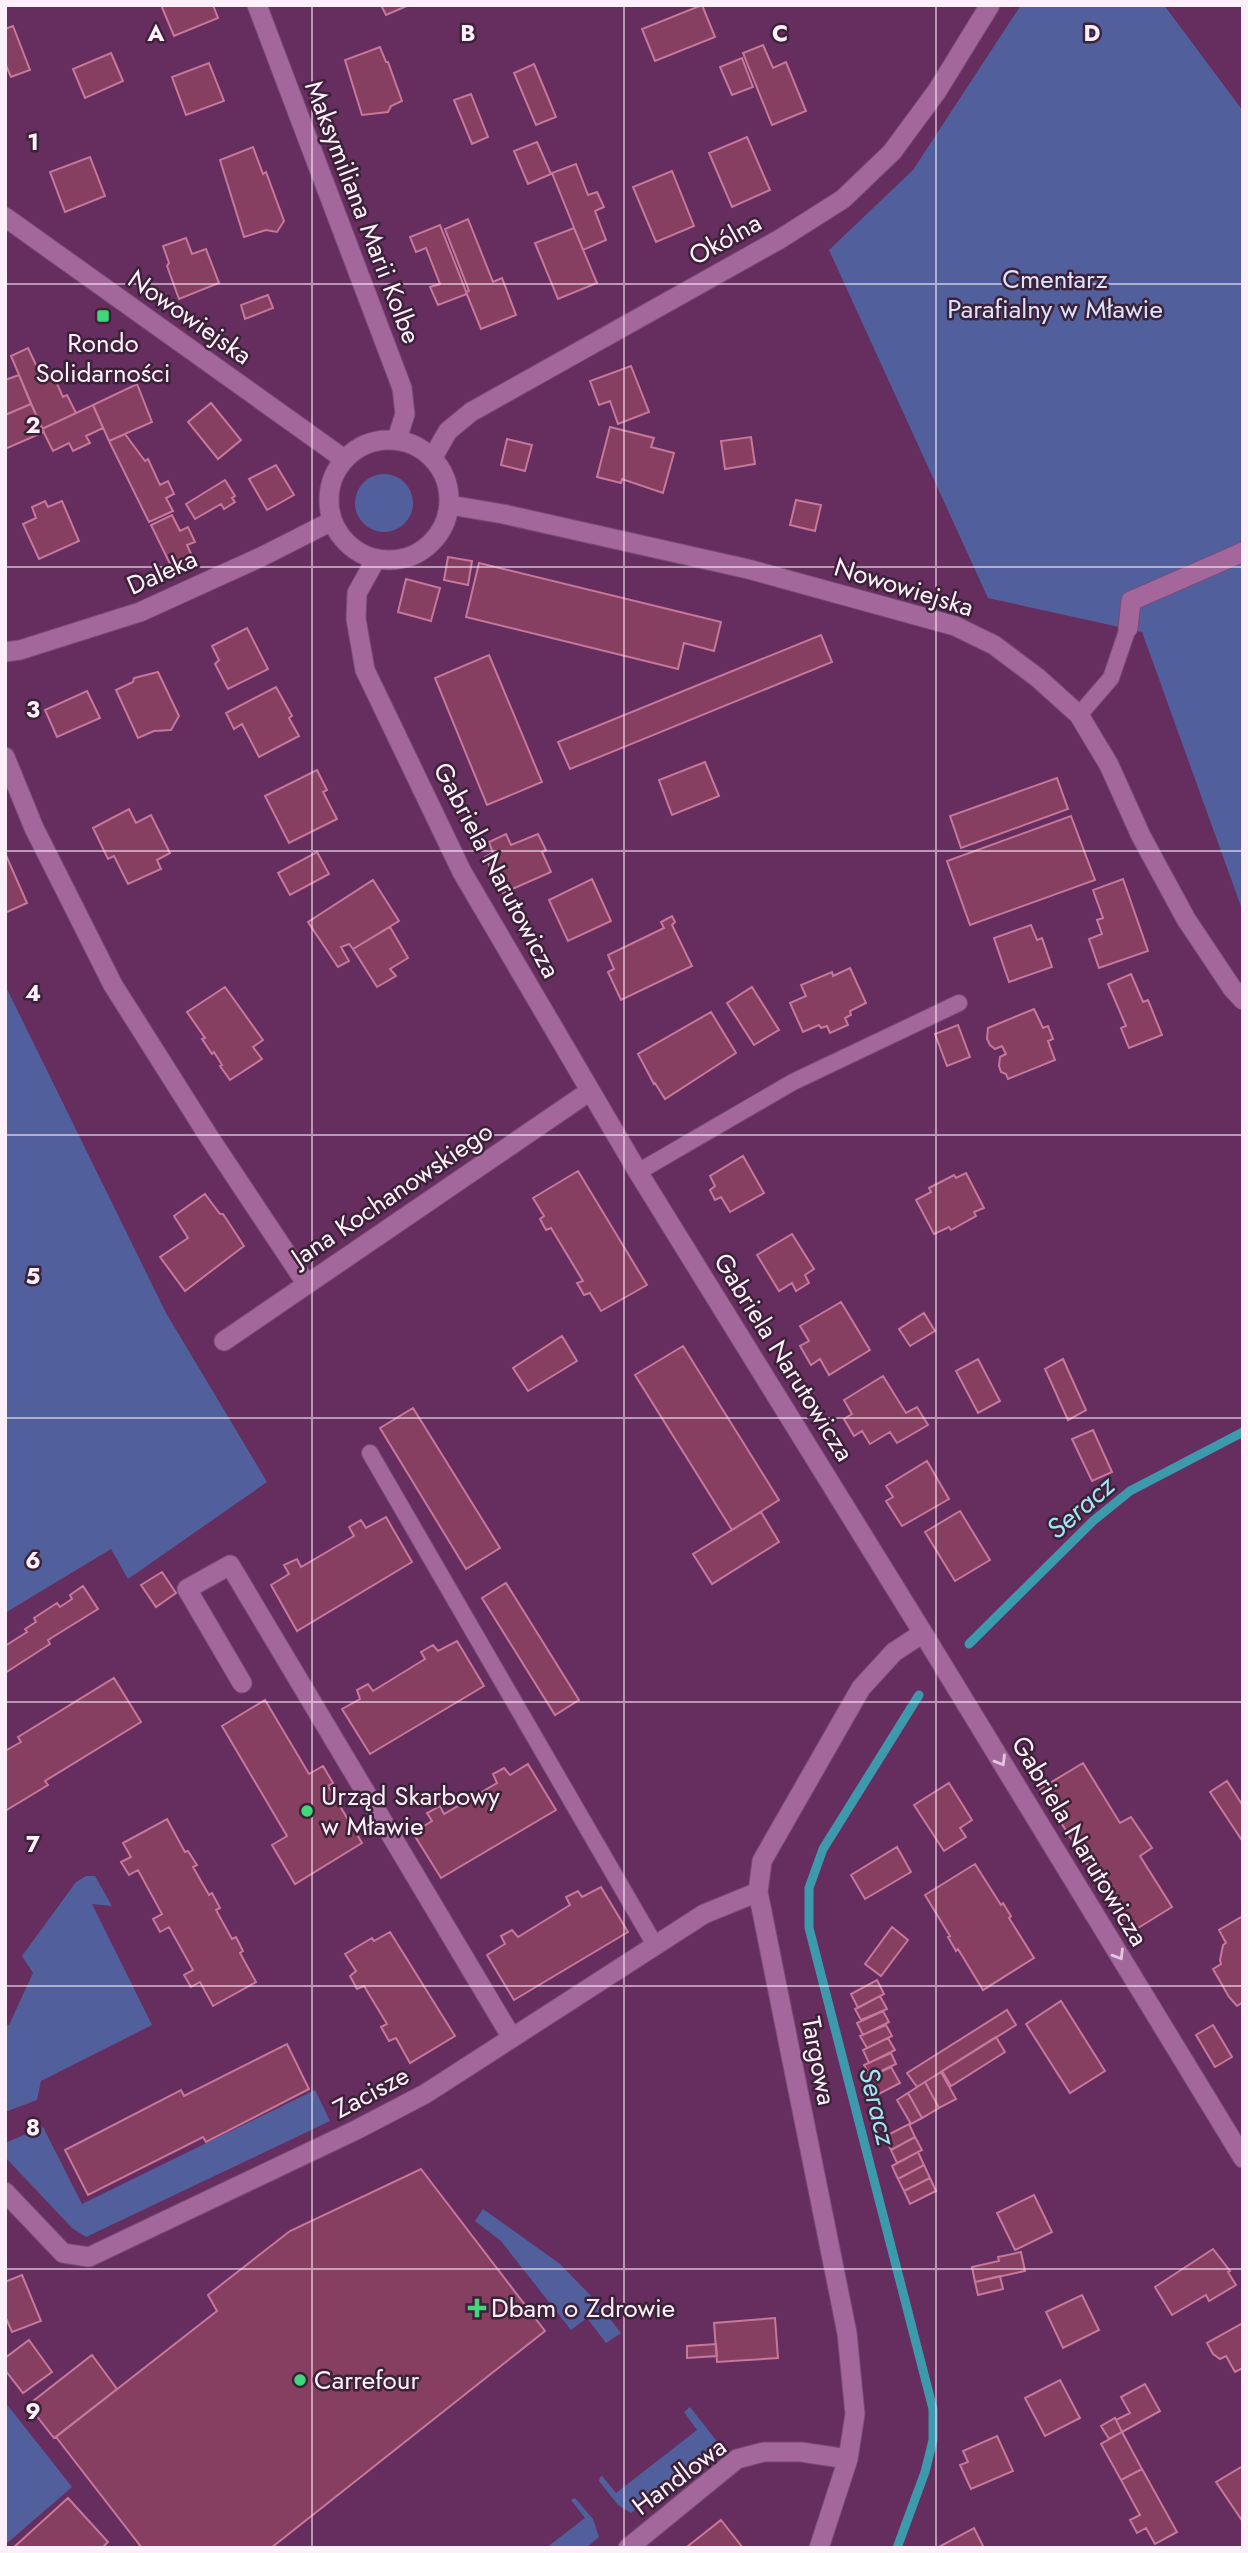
<svg xmlns="http://www.w3.org/2000/svg" width="1248" height="2553" viewBox="0 0 1248 2553" font-family="Jost,sans-serif">
<rect width="100%" height="100%" fill="#662d5f"/>
<path fill="#51609d" d="M 1021,5 L 1164,5 L 1243,111 L 1243,912 L 1142,632 L 988,598 L 829,250 L 913,170 Z
M355 503a29 29 0 1 1 58 0a29 29 0 1 1-58 0Z
M 5,985 L 166,1313 L 267,1482 L 128,1579 L 111,1549 L 5,1613 Z
M 86,1876 L 95,1876 L 112,1906 L 92,1904 L 152,2025 L 41,2081 L 37,2100 L 5,2112 L 5,2024 L 9,2025 L 33,1973 L 22,1956 L 76,1882 Z
M 315,2090 L 330,2121 L 86,2237 L 72,2228 L 5,2157 L 5,2143 L 43,2127 L 82,2204 Z
M 483,2209 L 560,2264 L 594,2299 L 621,2333 L 606,2343 L 587,2318 L 571,2330 L 501,2241 L 475,2221 Z
M 5,2402 L 72,2487 L 5,2545 Z
M 690,2407 L 719,2444 L 631,2513 L 618,2505 L 599,2481 L 600,2477 L 602,2476 L 616,2493 L 697,2430 L 684,2412 Z
M 575,2498 L 593,2519 L 599,2537 L 586,2548 L 546,2548 L 585,2518 L 571,2500 Z"/>
<g fill="none" stroke-linecap="round" stroke-linejoin="round">
<path stroke="#3d9aac" stroke-width="9" d="M 969,1644 L 1093,1521 L 1130,1491 L 1243,1432
M 897,2548 L 925,2472 L 933,2440 L 933,2409 L 809,1928 L 809,1888 L 823,1849 L 919,1695"/>
</g>
<path fill="#873f61" stroke="#c6789b" stroke-width="2" d="M 161,5 L 213,5 L 218,18 L 174,36 Z
M 381,5 L 409,5 L 386,15 Z
M 702,5 L 715,37 L 655,61 L 642,29 Z
M 13,26 L 30,70 L 11,77 L 5,63 L 5,29 Z
M 763,45 L 773,68 L 786,62 L 806,111 L 772,125 L 743,53 Z
M 380,47 L 386,62 L 388,62 L 402,101 L 391,106 L 388,112 L 362,115 L 345,60 Z
M 111,53 L 123,81 L 85,98 L 73,69 Z
M 742,58 L 753,87 L 732,95 L 720,67 Z
M 209,63 L 224,101 L 186,115 L 172,77 Z
M 534,64 L 556,117 L 536,125 L 514,73 Z
M 471,94 L 488,137 L 472,144 L 454,100 Z
M 747,137 L 770,190 L 732,207 L 709,153 Z
M 537,142 L 551,174 L 528,184 L 514,151 Z
M 253,147 L 263,174 L 266,172 L 284,221 L 277,232 L 266,230 L 244,237 L 220,160 Z
M 90,157 L 105,196 L 65,212 L 50,172 Z
M 576,164 L 588,195 L 597,192 L 604,207 L 595,211 L 606,240 L 583,250 L 552,173 Z
M 672,171 L 694,226 L 656,242 L 633,187 Z
M 468,219 L 493,282 L 502,278 L 516,315 L 481,329 L 466,292 L 469,291 L 445,229 Z
M 440,225 L 467,294 L 438,305 L 430,287 L 440,284 L 426,248 L 416,252 L 410,237 Z
M 574,228 L 597,283 L 558,299 L 535,243 Z
M 186,238 L 192,254 L 206,249 L 219,283 L 179,299 L 167,266 L 169,263 L 163,246 Z
M 268,295 L 273,308 L 245,319 L 241,305 Z
M 28,348 L 44,382 L 54,377 L 63,397 L 67,395 L 76,413 L 42,429 L 11,356 Z
M 631,366 L 649,412 L 618,424 L 610,401 L 599,405 L 590,381 Z
M 19,375 L 31,404 L 5,415 L 5,380 Z
M 137,384 L 152,422 L 109,441 L 93,405 Z
M 211,403 L 241,440 L 218,459 L 188,422 Z
M 31,404 L 44,432 L 5,449 L 5,415 Z
M 93,405 L 103,428 L 86,436 L 90,443 L 73,451 L 69,443 L 53,451 L 42,429 Z
M 610,427 L 654,438 L 651,447 L 674,453 L 663,493 L 622,479 L 621,483 L 597,477 Z
M 125,434 L 145,461 L 148,459 L 160,485 L 168,481 L 174,494 L 166,498 L 173,511 L 149,522 L 109,441 Z
M 751,437 L 755,464 L 725,469 L 721,441 Z
M 507,439 L 532,445 L 525,471 L 501,465 Z
M 276,465 L 294,495 L 267,510 L 249,479 Z
M 225,480 L 235,496 L 232,498 L 235,502 L 224,509 L 221,504 L 195,519 L 186,504 Z
M 796,500 L 821,505 L 815,531 L 790,525 Z
M 45,501 L 48,507 L 62,501 L 79,541 L 39,559 L 23,524 L 36,518 L 32,507 Z
M 172,515 L 180,531 L 188,527 L 195,542 L 187,545 L 192,556 L 171,566 L 151,525 Z
M 448,557 L 472,561 L 468,585 L 444,580 Z
M 479,563 L 721,622 L 714,651 L 684,643 L 678,669 L 466,617 Z
M 406,579 L 440,588 L 431,621 L 398,612 Z
M 247,628 L 268,669 L 228,689 L 215,664 L 219,660 L 212,646 Z
M 821,635 L 832,662 L 570,769 L 558,742 Z
M 489,655 L 542,782 L 487,805 L 435,678 Z
M 158,672 L 179,716 L 171,730 L 154,731 L 138,738 L 116,690 L 133,682 L 134,678 Z
M 276,687 L 292,716 L 289,718 L 299,736 L 259,757 L 242,724 L 234,729 L 226,713 Z
M 87,691 L 100,718 L 57,737 L 45,710 Z
M 705,762 L 719,796 L 672,815 L 659,780 Z
M 317,770 L 327,790 L 323,792 L 337,819 L 289,843 L 265,796 Z
M 1057,778 L 1068,809 L 961,848 L 950,816 Z
M 129,809 L 136,823 L 151,815 L 170,853 L 157,860 L 161,869 L 128,884 L 114,856 L 108,859 L 93,828 Z
M 1071,816 L 1095,880 L 970,925 L 947,861 Z
M 506,834 L 511,845 L 538,834 L 546,850 L 542,852 L 551,872 L 503,893 L 485,857 L 493,853 L 489,842 Z
M 317,852 L 329,874 L 290,895 L 278,873 Z
M 5,853 L 27,903 L 5,913 Z
M 592,879 L 611,921 L 568,941 L 549,900 Z
M 1123,879 L 1148,951 L 1099,968 L 1089,939 L 1102,934 L 1097,920 L 1103,918 L 1093,890 Z
M 373,880 L 399,921 L 353,949 L 349,944 L 341,947 L 349,961 L 338,967 L 308,922 Z
M 672,916 L 675,922 L 672,925 L 692,966 L 621,1000 L 608,972 L 614,969 L 608,955 L 664,928 L 661,922 Z
M 1031,925 L 1037,940 L 1042,938 L 1052,967 L 1009,982 L 994,938 Z
M 390,927 L 408,958 L 390,969 L 396,976 L 377,987 L 353,949 Z
M 850,968 L 866,1003 L 850,1011 L 851,1015 L 845,1018 L 848,1025 L 830,1033 L 827,1026 L 821,1028 L 819,1025 L 803,1032 L 790,1003 L 806,996 L 801,985 L 832,972 L 833,976 Z
M 1131,974 L 1143,1002 L 1148,1000 L 1162,1035 L 1129,1048 L 1121,1028 L 1126,1026 L 1108,984 Z
M 225,987 L 263,1040 L 253,1047 L 262,1059 L 230,1080 L 220,1066 L 222,1065 L 214,1052 L 212,1054 L 202,1039 L 205,1038 L 187,1012 Z
M 752,987 L 779,1030 L 754,1045 L 727,1003 Z
M 1034,1009 L 1043,1028 L 1048,1026 L 1053,1039 L 1048,1041 L 1055,1060 L 1008,1079 L 1006,1074 L 1001,1072 L 999,1066 L 1000,1057 L 1006,1054 L 1002,1046 L 995,1049 L 990,1045 L 987,1039 L 988,1028 Z
M 711,1012 L 736,1053 L 665,1099 L 655,1083 L 654,1084 L 638,1054 Z
M 958,1025 L 970,1057 L 947,1066 L 935,1034 Z
M 743,1156 L 764,1193 L 730,1212 L 721,1197 L 715,1200 L 710,1190 L 715,1186 L 710,1176 Z
M 578,1171 L 647,1285 L 601,1311 L 590,1293 L 584,1295 L 577,1283 L 583,1281 L 551,1228 L 546,1230 L 540,1219 L 544,1216 L 533,1198 Z
M 966,1173 L 984,1208 L 974,1212 L 976,1216 L 951,1230 L 949,1227 L 934,1234 L 916,1200 L 931,1192 L 929,1188 L 954,1175 L 956,1178 Z
M 205,1194 L 220,1214 L 223,1214 L 244,1246 L 185,1291 L 160,1257 L 188,1238 L 174,1216 Z
M 792,1234 L 814,1269 L 805,1275 L 809,1283 L 796,1291 L 792,1283 L 779,1291 L 757,1255 Z
M 841,1302 L 870,1350 L 829,1375 L 820,1359 L 811,1365 L 800,1346 L 809,1341 L 800,1326 Z
M 924,1313 L 935,1331 L 910,1346 L 899,1329 Z
M 562,1336 L 577,1361 L 528,1391 L 513,1368 Z
M 683,1346 L 779,1500 L 732,1530 L 635,1375 Z
M 978,1359 L 1000,1401 L 978,1413 L 956,1371 Z
M 1063,1359 L 1086,1410 L 1068,1420 L 1045,1369 Z
M 883,1376 L 906,1413 L 917,1407 L 928,1425 L 897,1443 L 890,1432 L 870,1444 L 862,1431 L 854,1436 L 844,1419 L 852,1414 L 844,1400 Z
M 413,1408 L 500,1548 L 466,1569 L 380,1428 Z
M 1093,1430 L 1112,1472 L 1092,1481 L 1072,1439 Z
M 927,1461 L 949,1499 L 902,1526 L 886,1501 L 893,1497 L 886,1486 Z
M 960,1511 L 990,1560 L 955,1581 L 925,1532 Z
M 761,1512 L 779,1542 L 712,1584 L 693,1554 Z
M 386,1517 L 412,1562 L 297,1631 L 271,1585 L 289,1574 L 284,1565 L 297,1559 L 301,1567 L 354,1536 L 349,1527 L 361,1520 L 366,1528 Z
M 162,1572 L 176,1593 L 156,1607 L 141,1585 Z
M 506,1583 L 579,1700 L 555,1715 L 482,1598 Z
M 83,1586 L 98,1609 L 48,1640 L 50,1644 L 5,1673 L 5,1646 L 27,1632 L 25,1629 L 36,1622 L 34,1618 L 57,1603 L 60,1607 L 72,1599 L 70,1595 Z
M 457,1641 L 484,1686 L 370,1754 L 342,1709 L 360,1699 L 357,1690 L 368,1684 L 373,1691 L 425,1659 L 421,1652 L 433,1645 L 438,1651 Z
M 114,1678 L 141,1722 L 45,1781 L 48,1785 L 5,1811 L 5,1751 L 21,1742 L 18,1737 Z
M 265,1700 L 309,1774 L 323,1766 L 333,1783 L 328,1786 L 362,1843 L 295,1884 L 272,1845 L 287,1836 L 222,1726 Z
M 1083,1763 L 1120,1823 L 1131,1817 L 1152,1848 L 1140,1856 L 1172,1907 L 1130,1933 L 1040,1789 Z
M 528,1764 L 556,1810 L 441,1878 L 413,1833 L 432,1821 L 427,1813 L 440,1806 L 444,1814 L 497,1783 L 493,1774 L 504,1768 L 510,1775 Z
M 1227,1781 L 1243,1806 L 1243,1842 L 1210,1792 Z
M 949,1783 L 972,1820 L 960,1828 L 966,1837 L 944,1851 L 914,1805 Z
M 167,1819 L 185,1852 L 188,1851 L 197,1865 L 193,1867 L 209,1895 L 212,1893 L 220,1908 L 216,1910 L 232,1939 L 236,1937 L 243,1951 L 240,1953 L 256,1982 L 213,2006 L 200,1982 L 191,1987 L 184,1975 L 193,1970 L 169,1927 L 160,1932 L 153,1919 L 162,1914 L 138,1870 L 129,1875 L 121,1862 L 131,1857 L 123,1843 Z
M 897,1847 L 911,1872 L 865,1899 L 851,1875 Z
M 975,1864 L 1001,1905 L 1003,1903 L 1011,1916 L 1009,1918 L 1034,1958 L 983,1990 L 958,1949 L 956,1951 L 948,1937 L 950,1936 L 925,1895 Z
M 601,1887 L 628,1932 L 514,2000 L 487,1955 L 505,1944 L 501,1936 L 512,1930 L 518,1937 L 570,1905 L 566,1897 L 578,1891 L 582,1897 Z
M 1243,1916 L 1243,2002 L 1237,2006 L 1229,1997 L 1213,1969 L 1221,1964 L 1220,1960 L 1223,1945 L 1226,1943 L 1219,1930 Z
M 892,1927 L 908,1940 L 881,1976 L 865,1964 Z
M 390,1932 L 455,2036 L 410,2063 L 396,2038 L 389,2041 L 381,2027 L 387,2024 L 364,1986 L 357,1989 L 350,1976 L 356,1971 L 345,1954 L 372,1938 L 374,1941 Z
M 877,1980 L 884,1994 L 858,2008 L 851,1994 Z
M 880,1996 L 887,2009 L 861,2020 L 855,2009 Z
M 1061,2001 L 1105,2071 L 1070,2093 L 1026,2024 Z
M 1007,2010 L 1016,2025 L 917,2087 L 907,2073 Z
M 883,2011 L 889,2022 L 863,2035 L 857,2023 Z
M 886,2025 L 892,2036 L 867,2048 L 860,2036 Z
M 1213,2025 L 1232,2057 L 1215,2067 L 1196,2035 Z
M 996,2037 L 1005,2052 L 951,2086 L 942,2071 Z
M 888,2038 L 895,2050 L 869,2063 L 863,2050 Z
M 287,2044 L 309,2089 L 206,2142 L 203,2137 L 88,2195 L 65,2150 L 181,2090 L 184,2096 Z
M 891,2053 L 896,2064 L 870,2076 L 864,2065 Z
M 891,2067 L 900,2083 L 875,2096 L 866,2079 Z
M 941,2072 L 956,2099 L 939,2108 L 925,2082 Z
M 925,2082 L 939,2108 L 922,2118 L 908,2093 Z
M 908,2093 L 922,2118 L 911,2124 L 897,2100 Z
M 909,2124 L 915,2137 L 891,2150 L 884,2137 Z
M 915,2137 L 922,2150 L 897,2163 L 891,2150 Z
M 918,2152 L 924,2165 L 898,2179 L 892,2166 Z
M 924,2165 L 930,2178 L 904,2191 L 898,2179 Z
M 421,2169 L 545,2331 L 271,2548 L 142,2548 L 56,2437 L 217,2311 L 208,2295 L 290,2231 Z
M 930,2178 L 936,2191 L 910,2204 L 904,2191 Z
M 1034,2195 L 1052,2232 L 1015,2250 L 997,2213 Z
M 1213,2249 L 1230,2271 L 1228,2272 L 1236,2285 L 1209,2301 L 1206,2295 L 1172,2315 L 1155,2287 Z
M 1021,2252 L 1025,2271 L 975,2282 L 972,2267 L 999,2261 L 998,2257 Z
M 22,2275 L 41,2321 L 12,2332 L 5,2316 L 5,2282 Z
M 1000,2276 L 1003,2289 L 978,2295 L 975,2282 Z
M 1082,2295 L 1099,2330 L 1063,2348 L 1046,2312 Z
M 775,2318 L 778,2358 L 717,2362 L 714,2323 Z
M 1243,2323 L 1243,2368 L 1235,2372 L 1226,2356 L 1220,2359 L 1213,2354 L 1207,2343 Z
M 29,2340 L 52,2372 L 23,2393 L 5,2370 L 5,2358 Z
M 716,2344 L 717,2356 L 687,2358 L 687,2346 Z
M 92,2355 L 117,2389 L 54,2438 L 28,2405 Z
M 1060,2380 L 1080,2418 L 1045,2436 L 1025,2398 Z
M 1145,2384 L 1160,2411 L 1122,2432 L 1116,2420 L 1130,2413 L 1121,2397 Z
M 1115,2418 L 1122,2432 L 1109,2439 L 1101,2426 Z
M 1122,2432 L 1142,2469 L 1121,2480 L 1101,2444 Z
M 997,2436 L 1013,2471 L 971,2489 L 960,2465 L 968,2462 L 963,2451 Z
M 1243,2466 L 1243,2522 L 1216,2482 Z
M 1142,2469 L 1177,2532 L 1155,2544 L 1146,2528 L 1137,2533 L 1130,2520 L 1140,2515 L 1121,2480 Z
M 68,2498 L 108,2542 L 102,2548 L 13,2548 Z
M 721,2520 L 743,2548 L 689,2548 L 688,2546 Z
M 974,2528 L 984,2548 L 937,2548 Z"/>
<g fill="none" stroke-linecap="round" stroke-linejoin="round">
<defs>
<path id="service" d="M 1079,715 L 1111,678 L 1128,628
M 638,1172 L 793,1082 L 959,1003
M 370,1453 L 655,1945"/>
<path id="pedestrian" d="M 1128,628 L 1131,601 L 1243,552"/>
<path id="minor" d="M 257,5 L 402,388 L 405,414 L 397,439
M 5,217 L 344,459
M329 500a60 60 0 1 1 120 0a60 60 0 1 1-120 0Z
M 433,457 L 448,431 L 471,412 L 780,239 L 843,199 L 892,152 L 937,91 L 990,5
M 450,505 L 503,514 L 748,569 L 955,626 L 994,645 L 1038,678 L 1079,715 L 1109,765 L 1141,836 L 1186,919 L 1232,988 L 1243,1000
M 376,559 L 357,593 L 356,619 L 365,670 L 462,872 L 638,1172 L 923,1633 L 1243,2158
M 5,652 L 20,650 L 140,612 L 261,557 L 332,521
M 5,757 L 34,828 L 113,985 L 211,1140 L 306,1283
M 224,1341 L 590,1091
M 242,1683 L 187,1589 L 230,1565 L 512,2038
M 5,2192 L 63,2253 L 89,2257 L 356,2130 L 425,2094 L 704,1914 L 758,1892
M 628,2548 L 737,2459 L 764,2452 L 801,2452 L 848,2459
M 819,2548 L 848,2459 L 855,2414 L 847,2333 L 758,1892 L 762,1861 L 861,1688 L 894,1652 L 923,1633"/>
</defs>
<use href="#service" stroke="#784b73" stroke-width="18"/>
<use href="#pedestrian" stroke="#784b73" stroke-width="21"/>
<use href="#minor" stroke="#784b73" stroke-width="21"/>
<use href="#service" stroke="#a4679c" stroke-width="16"/>
<use href="#pedestrian" stroke="#a4679c" stroke-width="19"/>
<use href="#minor" stroke="#a4679c" stroke-width="19"/>
</g>
<defs><path id="oneway-chevron" d="M-2-3.5L2.5 0L-2 3.5" fill="none" stroke-width="1.6" stroke-linecap="round" stroke-linejoin="round" transform="scale(1.75)"/></defs>
<g stroke="#e3c7de">
<use href="#oneway-chevron" transform="translate(1001 1761) rotate(59)"/>
<use href="#oneway-chevron" transform="translate(1119 1955) rotate(59)"/>
</g>
<path fill="none" stroke="#fef0fb" stroke-width="2" stroke-opacity="0.55" d="M 312,5 L 312,2548M 624,5 L 624,2548M 936,5 L 936,2548M 5,284 L 1243,284M 5,567 L 1243,567M 5,851 L 1243,851M 5,1135 L 1243,1135M 5,1418 L 1243,1418M 5,1702 L 1243,1702M 5,1986 L 1243,1986M 5,2269 L 1243,2269"/>
<g fill="#43d77b" stroke="#3c2238" stroke-width="2.5">
<rect x="96" y="309" width="14" height="14" rx="3.5"/>
<circle cx="307" cy="1811" r="7"/>
<path d="M473.5 2297.5h7v7h7v7h-7v7h-7v-7h-7v-7h7z"/>
<circle cx="300" cy="2380" r="7"/>
</g>
<g text-anchor="middle" stroke-width="5" stroke-linejoin="round" paint-order="stroke">
<g font-size="26" fill="#fef0fb" stroke="#3c2238">
<text transform="translate(363 212) rotate(69)" y="9">Maksymiliana Marii Kolbe</text>
<text transform="translate(725 239) rotate(-29)" y="9">Okólna</text>
<text transform="translate(190 317) rotate(35)" y="9">Nowowiejska</text>
<text transform="translate(162 572) rotate(-24)" y="9">Daleka</text>
<text transform="translate(904 587) rotate(17)" y="9">Nowowiejska</text>
<text transform="translate(497 870) rotate(62)" y="9">Gabriela Narutowicza</text>
<text transform="translate(392 1194) rotate(-34)" y="9">Jana Kochanowskiego</text>
<text transform="translate(784 1357) rotate(58)" y="9">Gabriela Narutowicza</text>
<text transform="translate(1080 1841) rotate(59)" y="9">Gabriela Narutowicza</text>
<text transform="translate(819 2061) rotate(79)" y="9">Targowa</text>
<text transform="translate(371 2092) rotate(-28)" y="9">Zacisze</text>
<text transform="translate(679 2476) rotate(-37)" y="9">Handlowa</text>
</g>
<g font-size="26" fill="#dbe4fd" stroke="#3c2238">
<text x="1055" y="288">Cmentarz<tspan x="1055" dy="30">Parafialny w Mławie</tspan></text>
</g>
<g font-size="26" fill="#fef0fb" stroke="#3c2238" text-anchor="start">
<text x="103" y="352" text-anchor="middle">Rondo<tspan x="103" dy="30">Solidarności</tspan></text>
<text x="321" y="1805">Urząd Skarbowy<tspan x="321" dy="30">w Mławie</tspan></text>
<text x="491" y="2317">Dbam o Zdrowie</text>
<text x="314" y="2389">Carrefour</text>
</g>
<g font-size="28" font-style="italic" fill="#a1e6f5" stroke="#3c2238">
<text transform="translate(1080 1507) rotate(-41)" y="10">Seracz</text>
<text transform="translate(878 2106) rotate(76)" y="10">Seracz</text>
</g>
</g>
<g font-size="23" text-anchor="middle" font-weight="bold" fill="#fef0fb" stroke="#3c2238" stroke-width="5" stroke-linejoin="round" paint-order="stroke">
<text x="156" y="41">A</text>
<text x="468" y="41">B</text>
<text x="780" y="41">C</text>
<text x="1092" y="41">D</text>
<text x="33" y="150">1</text>
<text x="33" y="433">2</text>
<text x="33" y="717">3</text>
<text x="33" y="1001">4</text>
<text x="33" y="1284">5</text>
<text x="33" y="1568">6</text>
<text x="33" y="1852">7</text>
<text x="33" y="2135">8</text>
<text x="33" y="2419">9</text>
</g>
<rect width="1248" height="2553" fill="none" stroke="#fef0fb" stroke-width="14"/>
</svg>
